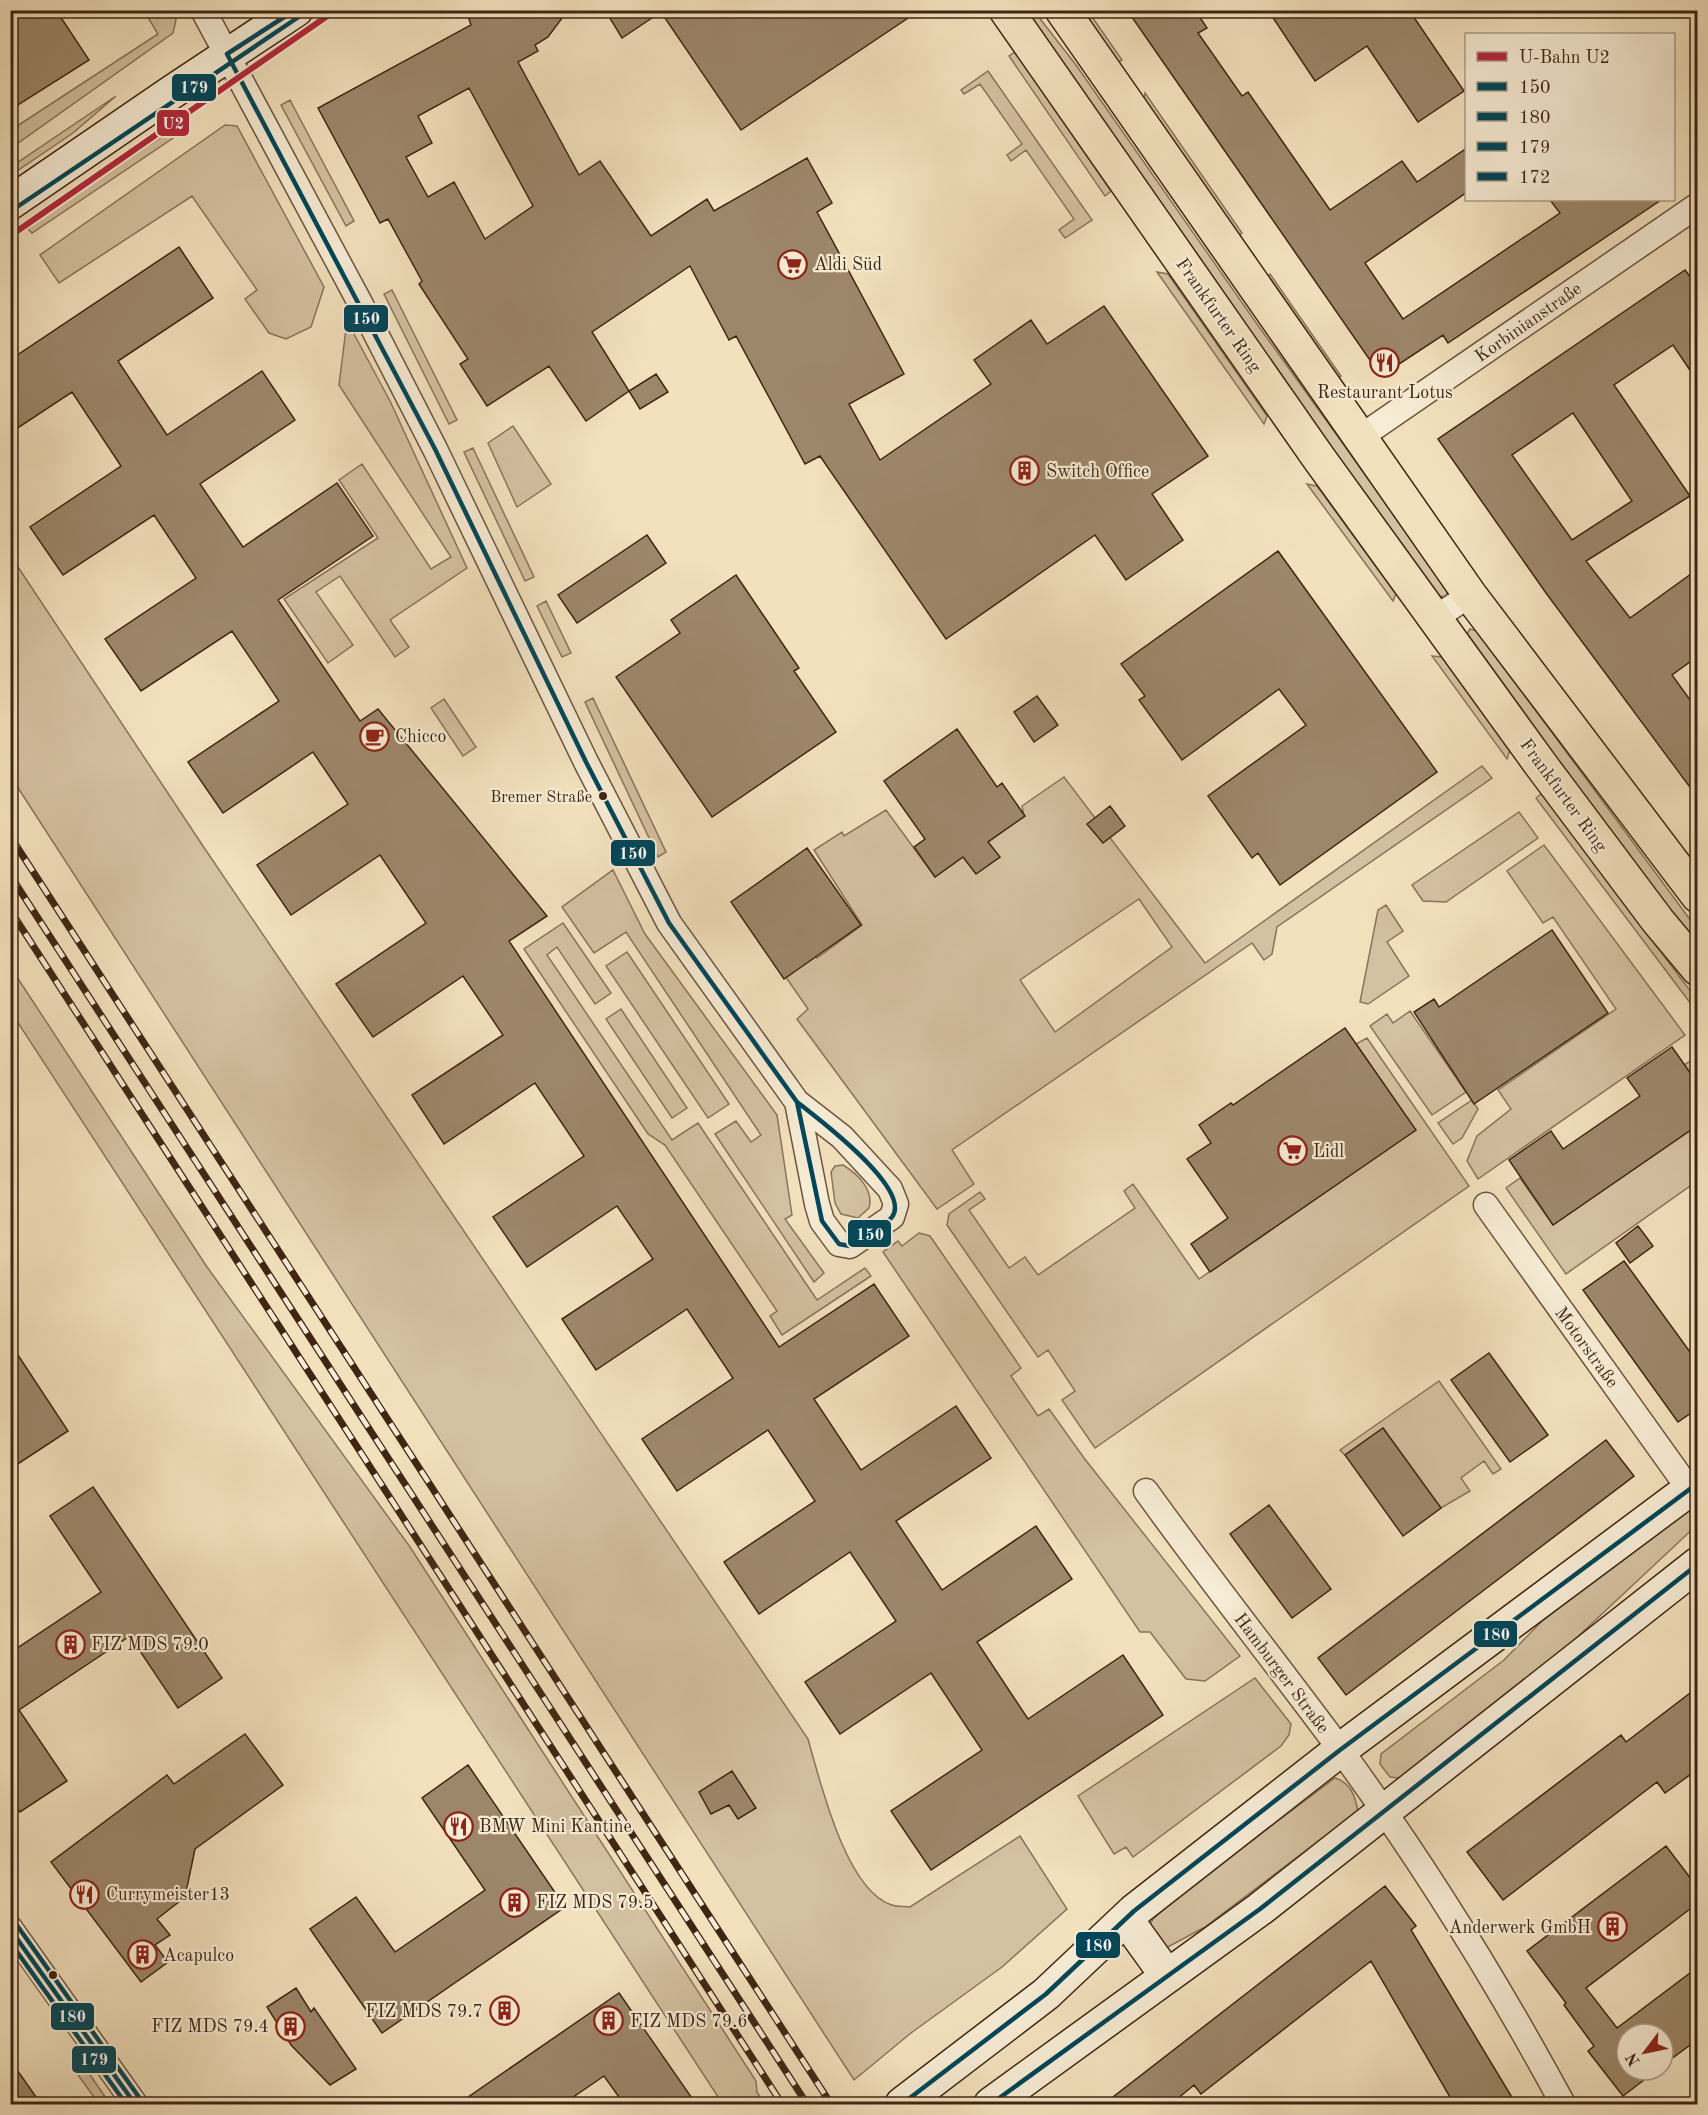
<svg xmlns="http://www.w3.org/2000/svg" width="1708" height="2115" viewBox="0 0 1708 2115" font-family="'Old Standard TT',serif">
<rect width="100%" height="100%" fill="#f3e1be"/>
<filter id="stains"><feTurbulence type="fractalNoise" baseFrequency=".00333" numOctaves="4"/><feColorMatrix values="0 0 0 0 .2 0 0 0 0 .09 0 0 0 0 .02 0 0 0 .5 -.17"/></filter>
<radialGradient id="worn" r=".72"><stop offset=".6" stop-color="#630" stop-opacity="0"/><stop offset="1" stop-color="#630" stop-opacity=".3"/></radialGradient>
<path fill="#d4c1a1" stroke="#8a745a" stroke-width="1.5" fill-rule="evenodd" d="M 144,11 L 173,11 L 176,20 L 173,33 L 11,148 L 11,130 L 158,34 Z
M 1024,11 L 1034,11 L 1076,65 L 1257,324 L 1448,590 L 1446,596 L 1438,597 L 1320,435 Z
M 1078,11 L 1088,11 L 1122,60 L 1115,64 Z
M 1015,52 L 1111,191 L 1105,196 L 1009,56 Z
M 988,71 L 1092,220 L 1065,238 L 1059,230 L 1074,219 L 1026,150 L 1011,161 L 1007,155 L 1022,144 L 980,84 L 964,94 L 961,90 Z
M 1145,93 L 1242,233 L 1235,238 L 1143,104 Z
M 116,96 L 73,133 L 11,175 L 11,167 Z
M 290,100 L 354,221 L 346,226 L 281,105 Z
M 184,122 L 188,128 L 32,233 L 28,229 L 48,211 Z
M 225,125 L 237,126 L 324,287 L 311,327 L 286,339 L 269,333 L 245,299 L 257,290 L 192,196 L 59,283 L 40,255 Z
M 1157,272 L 1168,274 L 1267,416 L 1264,424 Z
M 1270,274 L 1341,376 L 1335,380 L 1265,278 Z
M 392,290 L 457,420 L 449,424 L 384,294 Z
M 347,321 L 390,401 L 467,568 L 390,620 L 409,647 L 395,657 L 340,576 L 316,592 L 353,645 L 328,663 L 284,599 L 378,538 L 339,480 L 362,464 L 431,569 L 451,557 L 339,385 Z
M 513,426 L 551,484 L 517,507 L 488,443 Z
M 473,448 L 534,577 L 525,581 L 464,452 Z
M 1307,484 L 1317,486 L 1396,594 L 1393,601 Z
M 10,555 L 205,849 L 808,1739 C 820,1781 846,1891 892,1905 C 897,1907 904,1906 910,1907 L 1020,1836 L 1067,1909 L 1002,1967 L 911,2033 L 854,2080 L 11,777 Z
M 546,601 L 571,653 L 562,657 L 537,606 Z
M 1470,629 L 1477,631 L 1697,929 L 1697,944 L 1616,841 L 1467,634 Z
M 1432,656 L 1442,657 L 1510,750 L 1507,759 Z
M 593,698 L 666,852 L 658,857 L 585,702 Z
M 444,699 L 476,747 L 463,756 L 431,708 Z
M 1482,766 L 1492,778 L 1277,927 L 1272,954 L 1264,960 L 1252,943 L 952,1150 L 974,1184 L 937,1209 L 797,1019 L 808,1009 L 767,950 L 796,929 L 817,958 L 862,925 L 814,850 L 842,832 L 844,836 L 886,810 L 935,877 L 963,857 L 999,857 L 988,842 L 1024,816 L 1022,806 L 1064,777 L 1205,963 ZM 1139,899 L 1172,947 L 1055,1032 L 1020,980 Z
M 1542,793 L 1697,1000 L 1697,1012 L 1536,798 Z
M 1519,812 L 1538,838 L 1446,902 L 1423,901 L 1412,885 Z
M 1544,845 L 1685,1035 L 1478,1179 L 1467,1161 L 1477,1136 L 1511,1109 L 1498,1090 L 1616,1009 L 1553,917 L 1543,923 L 1507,871 Z
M 613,870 L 645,934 L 777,1115 L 792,1215 L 785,1219 L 824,1273 L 814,1282 L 715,1134 L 736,1121 L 751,1142 L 761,1135 L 626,932 L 594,953 L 562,907 Z
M 1386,905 L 1403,931 L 1387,942 L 1409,976 L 1368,1004 L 1360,1002 L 1378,910 Z
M 563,923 L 611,993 L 595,1004 L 557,947 L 547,955 L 672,1140 L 698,1123 L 817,1300 L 865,1268 L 871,1276 L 782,1335 L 770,1316 L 777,1311 L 665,1145 L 648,1134 L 524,949 Z
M 627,952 L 729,1104 L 708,1118 L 606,966 Z
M 11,968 L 207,1267 L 410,1547 L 756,2081 L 757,2092 L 764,2104 L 722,2103 L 11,1012 Z
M 621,1009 L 687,1108 L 672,1118 L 606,1019 Z
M 1410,1011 L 1466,1092 L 1432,1115 L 1370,1026 L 1387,1014 L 1393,1023 Z
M 1367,1038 L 1469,1186 L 1095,1448 L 1062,1400 L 1075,1391 L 1048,1350 L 1038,1357 L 947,1225 L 949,1214 L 980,1192 L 985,1199 L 969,1210 L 1009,1268 L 1025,1257 L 1038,1275 L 1135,1208 L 1124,1191 L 1133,1184 L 1199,1279 L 1415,1130 L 1356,1044 Z
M 1697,1057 L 1697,1084 L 1684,1065 Z
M 1472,1100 L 1478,1109 L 1462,1138 L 1453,1144 L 1438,1123 Z
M 1697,1125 L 1697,1181 L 1566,1274 L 1506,1188 L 1520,1178 L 1553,1225 Z
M 843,1165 C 858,1174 874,1190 869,1208 L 858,1218 L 841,1214 L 835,1203 L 831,1172 L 835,1166 Z
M 919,1233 L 930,1236 L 1021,1368 L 1011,1376 L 1038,1416 L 1049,1409 L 1084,1458 L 1240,1656 L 1205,1681 L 1186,1679 L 1150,1632 L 1140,1632 L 883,1252 L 898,1241 L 902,1246 Z
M 1439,1381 L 1501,1469 L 1493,1474 L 1484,1461 L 1461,1478 L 1470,1491 L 1441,1508 L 1383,1428 L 1345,1455 L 1340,1450 Z
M 1697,1501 L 1697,1525 L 1539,1673 L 1399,1778 L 1390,1777 L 1380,1764 L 1381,1754 L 1504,1660 L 1542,1621 Z
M 1255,1678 L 1291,1724 L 1289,1735 L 1281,1746 L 1133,1857 L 1126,1847 L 1114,1854 L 1078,1796 Z
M 1335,1778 C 1351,1783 1355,1796 1358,1811 L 1205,1927 L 1164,1949 L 1148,1929 L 1153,1919 L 1178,1896 Z
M 86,2069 L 110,2104 L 99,2104 L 78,2075 Z"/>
<path fill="#9d876b" stroke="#3f2612" stroke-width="1.5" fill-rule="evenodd" d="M 10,10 L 56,10 L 89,60 L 10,110 Z
M 466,10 L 568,10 L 548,37 L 535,45 L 538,51 L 518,62 L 579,175 L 600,161 L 651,236 L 707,199 L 714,211 L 807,158 L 832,203 L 817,212 L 904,374 L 849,404 L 880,460 L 991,384 L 974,360 L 1031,320 L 1047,344 L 1104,306 L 1208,456 L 1152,494 L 1183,540 L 1126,580 L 1095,535 L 946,639 L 820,456 L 805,464 L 736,336 L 729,340 L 690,266 L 592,332 L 629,391 L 586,421 L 549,366 L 487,406 L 460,364 L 468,359 L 419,284 L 422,281 L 388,219 L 380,223 L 318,108 L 471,25 ZM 469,88 L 533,206 L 485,239 L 454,182 L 428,197 L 406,157 L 432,143 L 418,116 Z
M 605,10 L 920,10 L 741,130 L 661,12 L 622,38 Z
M 1127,10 L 1195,10 L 1207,28 L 1198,33 L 1242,96 L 1248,92 L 1330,210 L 1402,161 L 1417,182 L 1467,148 L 1467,192 L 1365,263 L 1403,319 L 1560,213 L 1550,200 L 1661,200 L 1448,343 L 1443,335 L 1381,376 Z
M 1268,10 L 1409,10 L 1464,91 L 1418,122 L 1367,46 L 1315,81 Z
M 179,247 L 213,298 L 118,361 L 167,435 L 262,371 L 295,420 L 200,484 L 243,547 L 337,483 L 373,536 L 278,600 L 360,721 L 378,709 L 547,916 L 509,941 L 779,1347 L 874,1284 L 909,1336 L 814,1399 L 861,1470 L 956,1406 L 991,1458 L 896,1521 L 942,1590 L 1036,1526 L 1072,1579 L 977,1642 L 1028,1719 L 1123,1655 L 1163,1715 L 931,1870 L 891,1811 L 982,1750 L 931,1673 L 840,1734 L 805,1682 L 896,1621 L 850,1552 L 759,1614 L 724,1562 L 815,1501 L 768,1430 L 677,1491 L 642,1439 L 733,1378 L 687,1309 L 596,1370 L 562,1319 L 653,1259 L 617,1206 L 527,1267 L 493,1217 L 584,1156 L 535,1083 L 444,1144 L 412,1095 L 503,1035 L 463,976 L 373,1037 L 336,984 L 426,923 L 380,855 L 291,915 L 257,865 L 348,804 L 313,752 L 223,813 L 188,762 L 279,701 L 232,631 L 141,691 L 105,639 L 196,578 L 154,515 L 63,575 L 30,527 L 121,466 L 72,392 L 10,433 L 10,360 Z
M 1685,270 L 1698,287 L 1698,382 L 1673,345 L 1614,385 L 1690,496 L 1586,561 L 1630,618 L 1698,569 L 1698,656 L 1672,675 L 1698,711 L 1698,798 L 1546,593 L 1438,439 ZM 1573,413 L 1632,501 L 1572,540 L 1512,455 Z
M 656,374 L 668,392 L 640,409 L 629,391 Z
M 647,535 L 666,563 L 577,623 L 558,595 Z
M 1278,551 L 1437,772 L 1280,885 L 1258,853 L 1252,858 L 1208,796 L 1306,725 L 1279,689 L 1182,760 L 1139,700 L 1145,696 L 1121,664 Z
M 736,575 L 799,668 L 794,671 L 836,732 L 712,817 L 616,677 L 680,633 L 671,620 Z
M 1037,696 L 1058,725 L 1034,742 L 1014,712 Z
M 957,729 L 997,787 L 1002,783 L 1025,816 L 988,842 L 1000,857 L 976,874 L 963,857 L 935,877 L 914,847 L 925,839 L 884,781 Z
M 1110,806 L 1125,826 L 1103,843 L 1087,824 Z
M 807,848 L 861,925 L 784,979 L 731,902 Z
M 1552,930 L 1608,1013 L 1474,1104 L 1414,1012 L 1434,999 L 1439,1007 Z
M 1345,1028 L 1416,1130 L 1210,1272 L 1191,1244 L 1228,1218 L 1187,1159 L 1211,1143 L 1199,1125 L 1231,1103 L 1233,1105 Z
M 1672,1047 L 1698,1084 L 1698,1125 L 1553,1225 L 1509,1160 L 1551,1131 L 1563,1149 L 1640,1096 L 1627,1078 Z
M 1638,1226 L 1653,1246 L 1630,1263 L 1616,1243 Z
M 1624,1261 L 1698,1363 L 1698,1408 L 1678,1422 L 1583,1290 Z
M 10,1343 L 68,1431 L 10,1469 Z
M 1489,1353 L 1548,1435 L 1510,1462 L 1451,1380 Z
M 1383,1428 L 1441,1508 L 1403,1536 L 1345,1455 Z
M 1606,1440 L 1634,1476 L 1346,1695 L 1318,1658 Z
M 93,1487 L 222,1678 L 178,1708 L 130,1636 L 19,1710 L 67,1781 L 20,1812 L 10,1798 L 10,1653 L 101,1592 L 50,1516 Z
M 1269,1505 L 1331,1589 L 1292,1618 L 1230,1534 Z
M 1698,1687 L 1698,1769 L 1665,1793 L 1657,1782 L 1503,1900 L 1467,1852 L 1621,1735 L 1626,1742 Z
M 245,1734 L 283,1785 L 195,1849 L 185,1897 L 157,1919 L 170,1935 L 155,1945 L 168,1962 L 141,1982 L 51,1862 L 167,1775 L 174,1784 Z
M 468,1765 L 565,1907 L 382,2033 L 310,1929 L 356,1897 L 395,1952 L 485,1890 L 422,1798 Z
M 732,1771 L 756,1808 L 738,1819 L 729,1805 L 711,1814 L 699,1792 Z
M 1666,1846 L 1698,1888 L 1698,1903 L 1586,1988 L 1617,2028 L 1698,1967 L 1698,2039 L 1663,2065 L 1663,2034 L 1627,2034 L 1627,2070 L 1657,2070 L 1623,2096 L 1588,2051 L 1594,2046 L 1564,2005 L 1566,2003 L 1527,1951 Z
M 1385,1886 L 1416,1926 L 1411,1930 L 1516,2104 L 1454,2104 L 1371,1961 L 1201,2094 L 1194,2085 L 1171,2104 L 1104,2104 Z
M 296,1988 L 311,2012 L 314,2008 L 356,2069 L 330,2085 L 291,2045 L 267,2007 Z
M 619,1993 L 696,2104 L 624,2104 L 604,2076 L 563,2104 L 458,2104 Z
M 10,2060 L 41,2104 L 10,2104 Z"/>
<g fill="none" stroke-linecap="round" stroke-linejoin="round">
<defs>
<path id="street" d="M 203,10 L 359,301 L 435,449 L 586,762 L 669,923 L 797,1102 L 842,1137 L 890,1189 L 896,1204 L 892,1217 L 850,1246 L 839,1244 L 822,1221 L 817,1204 L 797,1102
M 1359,438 L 1698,205
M 1435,618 L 1470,595
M 1486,1205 L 1689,1489
M 1146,1491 C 1209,1579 1277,1664 1342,1752 C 1424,1864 1497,1982 1563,2104
M 10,1928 L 135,2104"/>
<path id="secondary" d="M 10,203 L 172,92 L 296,10
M 1126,1919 L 1167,1976
M 902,2104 L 1046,1994 L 1134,1911 L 1340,1750 L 1698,1483
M 991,2104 L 1260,1909 L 1698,1564"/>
<path id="primary" d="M 1006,10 L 1318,457 L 1541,765 L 1658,921 L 1698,969
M 1062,10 L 1470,595 L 1698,896"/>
</defs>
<use href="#street" stroke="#6c553d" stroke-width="27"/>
<use href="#secondary" stroke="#3f2612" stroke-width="36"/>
<use href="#primary" stroke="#3f2612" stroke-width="36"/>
<use href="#street" stroke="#f7ecd5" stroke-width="24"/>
<use href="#secondary" stroke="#f7ecd5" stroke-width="33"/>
<use href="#primary" stroke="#f3e1be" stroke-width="33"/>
<defs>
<path id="rail" d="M 10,836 L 831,2104
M 10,875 L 807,2104
M 10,910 L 782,2104"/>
</defs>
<use href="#rail" stroke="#3f2612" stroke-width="7"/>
<use href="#rail" stroke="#f7ecd5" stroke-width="4.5" stroke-dasharray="14" stroke-linecap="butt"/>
<defs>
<path id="bus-1" d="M 227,54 L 435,449 L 586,762 L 669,923 L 797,1102
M 227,54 L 295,10
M 797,1102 C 817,1118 913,1189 892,1217 C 885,1226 860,1239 850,1246 L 839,1244 L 822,1221 Z"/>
<path id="bus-2" d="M 10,1929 L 135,2104
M 902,2104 L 1046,1994 L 1134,1911 L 1340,1750 L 1698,1483
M 991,2104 L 1260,1909 L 1698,1564"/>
<path id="bus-3" d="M 14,209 L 300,16
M 10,1942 L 126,2104"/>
<path id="bus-4" d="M 16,1924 L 141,2100"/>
</defs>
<use href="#bus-1" stroke="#f7ecd5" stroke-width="9"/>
<use href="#bus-2" stroke="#f7ecd5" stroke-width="9"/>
<use href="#bus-3" stroke="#f7ecd5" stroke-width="9"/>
<use href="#bus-4" stroke="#f7ecd5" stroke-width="9"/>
<use href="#bus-1" stroke="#00465a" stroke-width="4.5"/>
<use href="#bus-2" stroke="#00465a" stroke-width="4.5"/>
<use href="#bus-3" stroke="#00465a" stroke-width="4.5"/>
<use href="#bus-4" stroke="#00465a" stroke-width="4.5"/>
<defs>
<path id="metro-1" d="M 10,236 L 336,10"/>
</defs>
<use href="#metro-1" stroke="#f7ecd5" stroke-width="10"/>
<use href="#metro-1" stroke="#b4283c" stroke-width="6"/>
</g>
<defs>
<symbol id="supermarket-ring" viewBox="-11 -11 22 22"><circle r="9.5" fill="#f7ecd5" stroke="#8f2418" stroke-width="1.5"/><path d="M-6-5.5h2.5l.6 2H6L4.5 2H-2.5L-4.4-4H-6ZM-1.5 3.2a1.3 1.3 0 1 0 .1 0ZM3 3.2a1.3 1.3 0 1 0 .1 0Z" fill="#8f2418"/></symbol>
<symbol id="restaurant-ring" viewBox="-11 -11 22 22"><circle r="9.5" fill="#f7ecd5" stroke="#8f2418" stroke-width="1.5"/><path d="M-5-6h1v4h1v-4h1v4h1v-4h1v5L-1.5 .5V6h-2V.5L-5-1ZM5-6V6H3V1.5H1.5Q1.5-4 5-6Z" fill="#8f2418"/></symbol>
<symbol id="building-ring" viewBox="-11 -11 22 22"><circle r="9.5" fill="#f7ecd5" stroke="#8f2418" stroke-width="1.5"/><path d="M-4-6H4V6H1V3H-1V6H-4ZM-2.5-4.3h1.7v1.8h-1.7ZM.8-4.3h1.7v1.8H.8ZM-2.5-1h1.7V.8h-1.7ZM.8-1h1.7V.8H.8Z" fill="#8f2418"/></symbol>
<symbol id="cafe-ring" viewBox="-11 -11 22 22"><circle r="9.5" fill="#f7ecd5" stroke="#8f2418" stroke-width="1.5"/><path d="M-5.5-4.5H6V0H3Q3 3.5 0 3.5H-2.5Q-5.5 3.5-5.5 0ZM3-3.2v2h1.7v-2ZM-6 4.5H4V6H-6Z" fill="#8f2418"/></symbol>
</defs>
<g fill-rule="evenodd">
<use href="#supermarket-ring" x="776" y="248" width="33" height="33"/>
<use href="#restaurant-ring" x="1368" y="346" width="33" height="33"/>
<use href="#building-ring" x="1008" y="454" width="33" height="33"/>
<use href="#cafe-ring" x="358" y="720" width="33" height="33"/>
<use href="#supermarket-ring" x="1276" y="1134" width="33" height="33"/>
<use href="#building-ring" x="54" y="1628" width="33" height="33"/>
<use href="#restaurant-ring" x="442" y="1810" width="33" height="33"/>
<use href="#restaurant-ring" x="68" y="1878" width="33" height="33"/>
<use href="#building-ring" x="498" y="1886" width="33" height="33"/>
<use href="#building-ring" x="1596" y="1910" width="33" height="33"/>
<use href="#building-ring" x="126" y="1938" width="33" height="33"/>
<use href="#building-ring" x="488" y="1994" width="33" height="33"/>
<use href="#building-ring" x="592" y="2004" width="33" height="33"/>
<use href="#building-ring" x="274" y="2010" width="33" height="33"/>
</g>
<g fill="#3f2612" stroke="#f7ecd5" stroke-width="2">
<circle cx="603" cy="796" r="5"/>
<circle cx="53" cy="1975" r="5"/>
</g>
<g text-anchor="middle" stroke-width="4.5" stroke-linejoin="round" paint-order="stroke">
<g font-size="16" fill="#3f2612" stroke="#f7ecd5" text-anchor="end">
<text x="592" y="802">Bremer Straße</text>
</g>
<g font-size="18" fill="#3f2612" stroke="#f7ecd5" text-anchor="start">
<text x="814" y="270">Aldi Süd</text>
<text x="1385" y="398" text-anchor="middle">Restaurant Lotus</text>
<text x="1046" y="477">Switch Office</text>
<text x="395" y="742">Chicco</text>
<text x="1313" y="1157">Lidl</text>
<text x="91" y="1650">FIZ MDS 79.0</text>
<text x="479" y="1832">BMW Mini Kantine</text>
<text x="106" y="1900">Currymeister13</text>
<text x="536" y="1908">FIZ MDS 79.5</text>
<text x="1591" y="1933" text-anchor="end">Anderwerk GmbH</text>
<text x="163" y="1961">Acapulco</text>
<text x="483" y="2017" text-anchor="end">FIZ MDS 79.7</text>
<text x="630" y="2027">FIZ MDS 79.6</text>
<text x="269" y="2032" text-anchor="end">FIZ MDS 79.4</text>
</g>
<g font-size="18" fill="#3f2612" stroke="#f7ecd5">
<text transform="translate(1219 315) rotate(55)" y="6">Frankfurter Ring</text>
<text transform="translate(1528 322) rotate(-35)" y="6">Korbinianstraße</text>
<text transform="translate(1564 795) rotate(54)" y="6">Frankfurter Ring</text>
<text transform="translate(1587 1347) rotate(54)" y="6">Motorstraße</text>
<text transform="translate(1282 1673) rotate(53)" y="6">Hamburger Straße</text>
</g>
</g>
<g stroke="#f7ecd5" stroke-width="2">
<rect x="171" y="73" width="46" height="29" rx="6" fill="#00465a"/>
<rect x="156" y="109" width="34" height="28" rx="6" fill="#b4283c"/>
<rect x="343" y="304" width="46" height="29" rx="6" fill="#00465a"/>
<rect x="610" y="839" width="46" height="28" rx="6" fill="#00465a"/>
<rect x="847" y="1219" width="45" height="29" rx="6" fill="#00465a"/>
<rect x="1473" y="1620" width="45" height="28" rx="6" fill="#00465a"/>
<rect x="1075" y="1931" width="46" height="28" rx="6" fill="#00465a"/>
<rect x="50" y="2002" width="45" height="29" rx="6" fill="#00465a"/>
<rect x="71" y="2045" width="46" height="29" rx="6" fill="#00465a"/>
</g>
<g font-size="16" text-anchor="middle" font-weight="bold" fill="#fff">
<text x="194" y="93">179</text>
<text x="173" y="129">U2</text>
<text x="366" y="324">150</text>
<text x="633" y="859">150</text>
<text x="870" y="1240">150</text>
<text x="1496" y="1640">180</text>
<text x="1098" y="1951">180</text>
<text x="72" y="2022">180</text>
<text x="94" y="2065">179</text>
</g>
<rect width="1708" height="2115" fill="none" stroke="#f3e1be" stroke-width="36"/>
<rect x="12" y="12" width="1684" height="2091" fill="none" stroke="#3f2612" stroke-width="3"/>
<rect x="18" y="18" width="1672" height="2079" fill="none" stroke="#3f2612" stroke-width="1.5"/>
<rect x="1465" y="33" width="210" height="168" fill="#f7ecd5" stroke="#ad9d87" stroke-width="1.5"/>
<rect x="1477" y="52" width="30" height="9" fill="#b4283c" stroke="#ad9d87" stroke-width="1.5"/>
<text x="1519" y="63" font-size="18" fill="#3f2612">U-Bahn U2</text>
<rect x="1477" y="82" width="30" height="9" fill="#00465a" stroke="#ad9d87" stroke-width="1.5"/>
<text x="1519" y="93" font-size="18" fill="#3f2612">150</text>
<rect x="1477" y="112" width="30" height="9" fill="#00465a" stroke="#ad9d87" stroke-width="1.5"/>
<text x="1519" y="123" font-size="18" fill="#3f2612">180</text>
<rect x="1477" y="142" width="30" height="9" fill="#00465a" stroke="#ad9d87" stroke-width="1.5"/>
<text x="1519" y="153" font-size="18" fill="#3f2612">179</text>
<rect x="1477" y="172" width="30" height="9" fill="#00465a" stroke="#ad9d87" stroke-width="1.5"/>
<text x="1519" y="183" font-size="18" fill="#3f2612">172</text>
<g transform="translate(1645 2052) rotate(238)"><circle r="28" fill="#f7ecd5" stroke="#ad9d87" stroke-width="1.5"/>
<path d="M0-4.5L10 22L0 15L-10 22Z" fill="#8f2418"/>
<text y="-9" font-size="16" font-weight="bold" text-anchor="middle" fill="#3f2612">N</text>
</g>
<rect width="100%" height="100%" filter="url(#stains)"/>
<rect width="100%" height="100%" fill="url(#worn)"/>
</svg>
